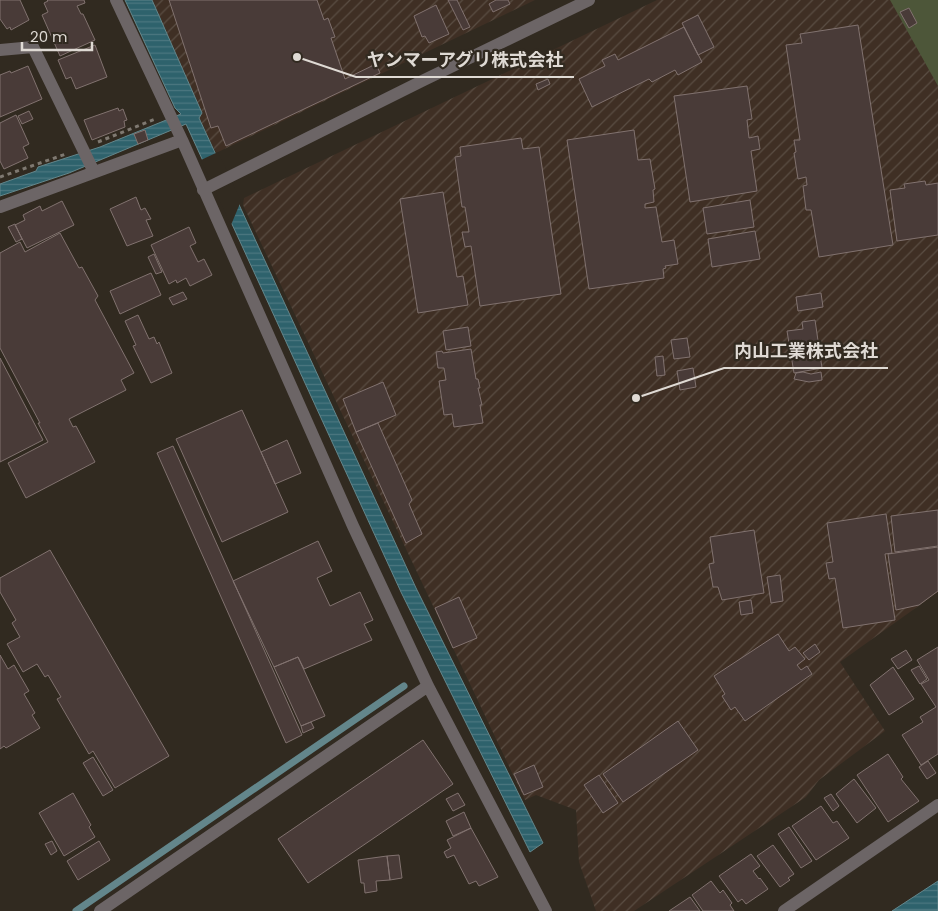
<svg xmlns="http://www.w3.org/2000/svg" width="938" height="911" viewBox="0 0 938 911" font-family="Poppins,'Noto Sans JP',sans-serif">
<defs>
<pattern id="industrial-furrows" width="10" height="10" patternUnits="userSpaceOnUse" patternTransform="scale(1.25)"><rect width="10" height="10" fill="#3f2f24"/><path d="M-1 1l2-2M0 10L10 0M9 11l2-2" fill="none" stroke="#5a4d43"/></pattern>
<pattern id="water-rules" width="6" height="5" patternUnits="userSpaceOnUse" patternTransform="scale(1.25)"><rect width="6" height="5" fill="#2e626c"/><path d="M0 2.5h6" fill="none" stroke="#4c7880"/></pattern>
</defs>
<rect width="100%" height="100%" fill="#312a20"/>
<path fill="url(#industrial-furrows)" d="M 152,0 L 535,0 L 216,153 L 199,117 L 202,113 Z
M 657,0 L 938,0 L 938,592 L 840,662 L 885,731 L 819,780 L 806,797 L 634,911 L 596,911 L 579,862 L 576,810 L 536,795 L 525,800 L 243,205 L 244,198 Z"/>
<path fill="#4d5639" d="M 890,0 L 938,0 L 938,86 Z"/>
<path fill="url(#water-rules)" stroke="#63868b" d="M 125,0 L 152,0 L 202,113 L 199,118 L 416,588 L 543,843 L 530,852 L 401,592 L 186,124 L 69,173 L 0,196 L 0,184 L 36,171 L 38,167 L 100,147 L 181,114 L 175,108 Z
M 938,881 L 938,911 L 892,911 Z"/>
<path fill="#312a20" d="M 218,152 L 241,201 L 231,225 L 201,160 Z"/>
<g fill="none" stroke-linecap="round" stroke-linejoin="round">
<path stroke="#63868b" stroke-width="7" d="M 76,911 L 404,686"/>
</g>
<path fill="#493b38" stroke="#81726f" d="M 0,0 L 20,0 L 29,20 L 11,30 L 10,27 L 7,29 L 0,19 Z
M 47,0 L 84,0 L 85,3 L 77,6 L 81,14 L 83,14 L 95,40 L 60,56 L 42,15 L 48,12 L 44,3 L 48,1 Z
M 169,0 L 317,0 L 324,20 L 328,18 L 335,37 L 331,38 L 345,79 L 376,64 L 380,73 L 226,146 L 218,126 L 211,128 Z
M 448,0 L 457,0 L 470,27 L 463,30 Z
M 496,0 L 508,0 L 510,4 L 493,12 L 489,4 Z
M 436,5 L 449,34 L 429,43 L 425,36 L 422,37 L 414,16 Z
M 909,8 L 917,23 L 909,28 L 900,12 Z
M 698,15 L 714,47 L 698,55 L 682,23 Z
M 858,25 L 893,245 L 819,257 L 811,210 L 806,210 L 803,186 L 807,185 L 806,177 L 798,179 L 794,153 L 796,152 L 794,140 L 800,140 L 786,45 L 802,43 L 800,34 Z
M 684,27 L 702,62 L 678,75 L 675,70 L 652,82 L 649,79 L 592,107 L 579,79 L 605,66 L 602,60 L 615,54 L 618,60 Z
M 95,45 L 107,77 L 76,89 L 71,77 L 66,79 L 58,60 Z
M 28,66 L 42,99 L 0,117 L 0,75 L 10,71 L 11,73 Z
M 548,79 L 550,84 L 538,90 L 536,84 Z
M 747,86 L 752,119 L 747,120 L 749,138 L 758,136 L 760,149 L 751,151 L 757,191 L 690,202 L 674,96 Z
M 118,108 L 119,111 L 123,109 L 127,120 L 124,121 L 125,127 L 92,140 L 84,120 Z
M 29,111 L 33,119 L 22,124 L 18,116 Z
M 16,115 L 29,144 L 23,147 L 28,158 L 4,169 L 0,161 L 0,123 Z
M 145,130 L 148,140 L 138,144 L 134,134 Z
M 634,130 L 638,160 L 650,159 L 655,189 L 653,190 L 654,202 L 645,204 L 645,208 L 656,207 L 662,242 L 674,240 L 678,264 L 665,266 L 666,268 L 663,269 L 664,278 L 589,289 L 567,140 Z
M 521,138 L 523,149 L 539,147 L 561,294 L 480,306 L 471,246 L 465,247 L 462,232 L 469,232 L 465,207 L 462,207 L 455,157 L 461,156 L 460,147 Z
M 925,181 L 926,185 L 938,183 L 938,235 L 897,241 L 890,190 L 905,188 L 904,184 Z
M 443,192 L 457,277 L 463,276 L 468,305 L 418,313 L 400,199 Z
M 136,197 L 141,210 L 145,208 L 151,219 L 146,220 L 153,236 L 127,246 L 110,209 Z
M 750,200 L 754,227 L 707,234 L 703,208 Z
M 62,201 L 74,225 L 27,248 L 15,225 L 25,220 L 23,215 L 40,206 L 42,211 Z
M 15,224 L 22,239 L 16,242 L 8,227 Z
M 189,227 L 196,243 L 190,246 L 198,262 L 204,259 L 212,275 L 190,286 L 186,278 L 177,283 L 176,280 L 169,284 L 151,245 Z
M 755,231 L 760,259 L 712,267 L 708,239 Z
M 60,233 L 79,268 L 82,267 L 98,296 L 95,300 L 134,373 L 121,380 L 126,390 L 69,419 L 73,427 L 76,426 L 95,462 L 26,498 L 8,463 L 48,442 L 38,423 L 40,423 L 0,348 L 0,253 L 20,242 L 25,252 Z
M 154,254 L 162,272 L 156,274 L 148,257 Z
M 151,273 L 161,295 L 120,314 L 110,291 Z
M 183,292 L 187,299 L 173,305 L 169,298 Z
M 821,293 L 823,307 L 798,311 L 796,297 Z
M 138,315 L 149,339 L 154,337 L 157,344 L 159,342 L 172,373 L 151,383 L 133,346 L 136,345 L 125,321 Z
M 815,320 L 822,368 L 794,373 L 787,331 L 803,329 L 802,322 Z
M 468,327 L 471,346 L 446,350 L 443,331 Z
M 687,338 L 690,357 L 674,359 L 671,340 Z
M 471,349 L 476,379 L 478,379 L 480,388 L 478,388 L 482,405 L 480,405 L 483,423 L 454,427 L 452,414 L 444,415 L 439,381 L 446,380 L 444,368 L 438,368 L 436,352 L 442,351 L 443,353 Z
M 663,356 L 665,375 L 657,376 L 655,357 Z
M 0,358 L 43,440 L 0,462 Z
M 693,368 L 696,387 L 680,390 L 677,371 Z
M 803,372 L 811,374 L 821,372 L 822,380 L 809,382 L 794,379 L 796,373 Z
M 383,382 L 396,415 L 356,432 L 343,399 Z
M 242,410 L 288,512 L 222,542 L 176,439 Z
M 378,423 L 412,500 L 409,504 L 422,534 L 406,543 L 356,432 Z
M 287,440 L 301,473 L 275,484 L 261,452 Z
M 173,446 L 302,735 L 286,743 L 157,453 Z
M 938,510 L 938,546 L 895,552 L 891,516 Z
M 886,514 L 892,553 L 885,554 L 895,620 L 843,628 L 835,578 L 829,579 L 826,563 L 833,562 L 827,523 Z
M 754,530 L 764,593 L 722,600 L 718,587 L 713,587 L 709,564 L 714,563 L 710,537 Z
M 318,541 L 332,571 L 317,578 L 330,606 L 360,592 L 373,620 L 364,624 L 372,640 L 304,669 L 298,657 L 274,667 L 233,581 Z
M 938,547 L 938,591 L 919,605 L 896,610 L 888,554 Z
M 50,550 L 169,756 L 115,788 L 93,751 L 89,754 L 57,699 L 61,697 L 48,675 L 45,677 L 37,664 L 23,672 L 7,644 L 20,637 L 12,623 L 16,620 L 0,592 L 0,578 Z
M 780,575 L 783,601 L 771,603 L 767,577 Z
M 459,597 L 477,638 L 453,648 L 435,608 Z
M 751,600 L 753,613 L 741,615 L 739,602 Z
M 778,634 L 789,651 L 795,647 L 805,659 L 797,665 L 801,670 L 807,666 L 812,674 L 745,721 L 735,707 L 731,710 L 722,696 L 725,694 L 714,676 Z
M 815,644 L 820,652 L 809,660 L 803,653 Z
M 938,647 L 938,754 L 921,765 L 902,735 L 923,722 L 920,717 L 936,707 L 921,684 L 929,680 L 917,660 Z
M 906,650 L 912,660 L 898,669 L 891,659 Z
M 0,655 L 8,669 L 14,665 L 29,691 L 24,694 L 35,713 L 32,715 L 40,728 L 6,748 L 4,746 L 0,749 Z
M 298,657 L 325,716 L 301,726 L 274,667 Z
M 919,666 L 927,679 L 920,684 L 911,670 Z
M 893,667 L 914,699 L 889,715 L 870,685 Z
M 678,721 L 698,750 L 623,802 L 603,774 Z
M 311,722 L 314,728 L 303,733 L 301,726 Z
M 423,740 L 453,784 L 308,883 L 278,839 Z
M 888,754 L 903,777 L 901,779 L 919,801 L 888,822 L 857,775 Z
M 93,757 L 113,790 L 103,796 L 83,763 Z
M 928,761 L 936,773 L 927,779 L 919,767 Z
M 534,765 L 543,787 L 524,795 L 514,774 Z
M 599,775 L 618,803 L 603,813 L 584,785 Z
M 854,779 L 876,808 L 857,823 L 836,794 Z
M 73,793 L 91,825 L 89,827 L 95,837 L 64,856 L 39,813 Z
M 458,793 L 465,805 L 453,811 L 446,799 Z
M 831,794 L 839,806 L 833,811 L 824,798 Z
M 821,806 L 833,823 L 837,821 L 849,838 L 816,860 L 792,826 Z
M 464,812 L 471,828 L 453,836 L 446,821 Z
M 789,827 L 812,861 L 801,868 L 778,834 Z
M 471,828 L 498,877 L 479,886 L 476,881 L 469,884 L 454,855 L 447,858 L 444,852 L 451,848 L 447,840 Z
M 52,841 L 57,851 L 51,855 L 45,844 Z
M 99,841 L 110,860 L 78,880 L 67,861 Z
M 773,845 L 794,874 L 788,878 L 790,880 L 780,887 L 757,856 Z
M 751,854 L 760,866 L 753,871 L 759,879 L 760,878 L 768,889 L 746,904 L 742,899 L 738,902 L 719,876 Z
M 399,855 L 402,878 L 390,880 L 387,856 Z
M 387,856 L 390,880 L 376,881 L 377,891 L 365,893 L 364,883 L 361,883 L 358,860 Z
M 711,881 L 720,893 L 723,890 L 732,903 L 730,905 L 734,911 L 703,911 L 692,895 Z
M 690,897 L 700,911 L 669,911 Z"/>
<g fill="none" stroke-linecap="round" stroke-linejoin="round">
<path stroke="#7f7971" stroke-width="3" stroke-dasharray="4 4" stroke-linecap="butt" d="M 98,142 L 155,119
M 0,177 L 66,154"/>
<path stroke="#6c6566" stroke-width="12" d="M 116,0 L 182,140 L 353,526 L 428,686 L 546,911
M 0,50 L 33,47 L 94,172
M 203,190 L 424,80 L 589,0
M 0,207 L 182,140
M 100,911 L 428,686
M 784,911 L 938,805"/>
</g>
<path fill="none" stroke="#dfdad4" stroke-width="2" d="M297 57L356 77H574M636 398L724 368H888"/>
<g fill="#dfdad4" stroke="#312a20" stroke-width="2">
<circle cx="297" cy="57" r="5"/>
<circle cx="636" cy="398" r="5"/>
</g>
<g font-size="18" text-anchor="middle" font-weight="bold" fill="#dfdad4" stroke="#312a20" stroke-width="4.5" stroke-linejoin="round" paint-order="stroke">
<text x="465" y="66">ヤンマーアグリ株式会社</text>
<text x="806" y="357">内山工業株式会社</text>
</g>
<path d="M22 42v8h70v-8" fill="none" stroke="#dfdad4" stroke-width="2.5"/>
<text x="30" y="42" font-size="15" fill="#dfdad4" stroke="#312a20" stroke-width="4" paint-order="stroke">20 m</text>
</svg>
